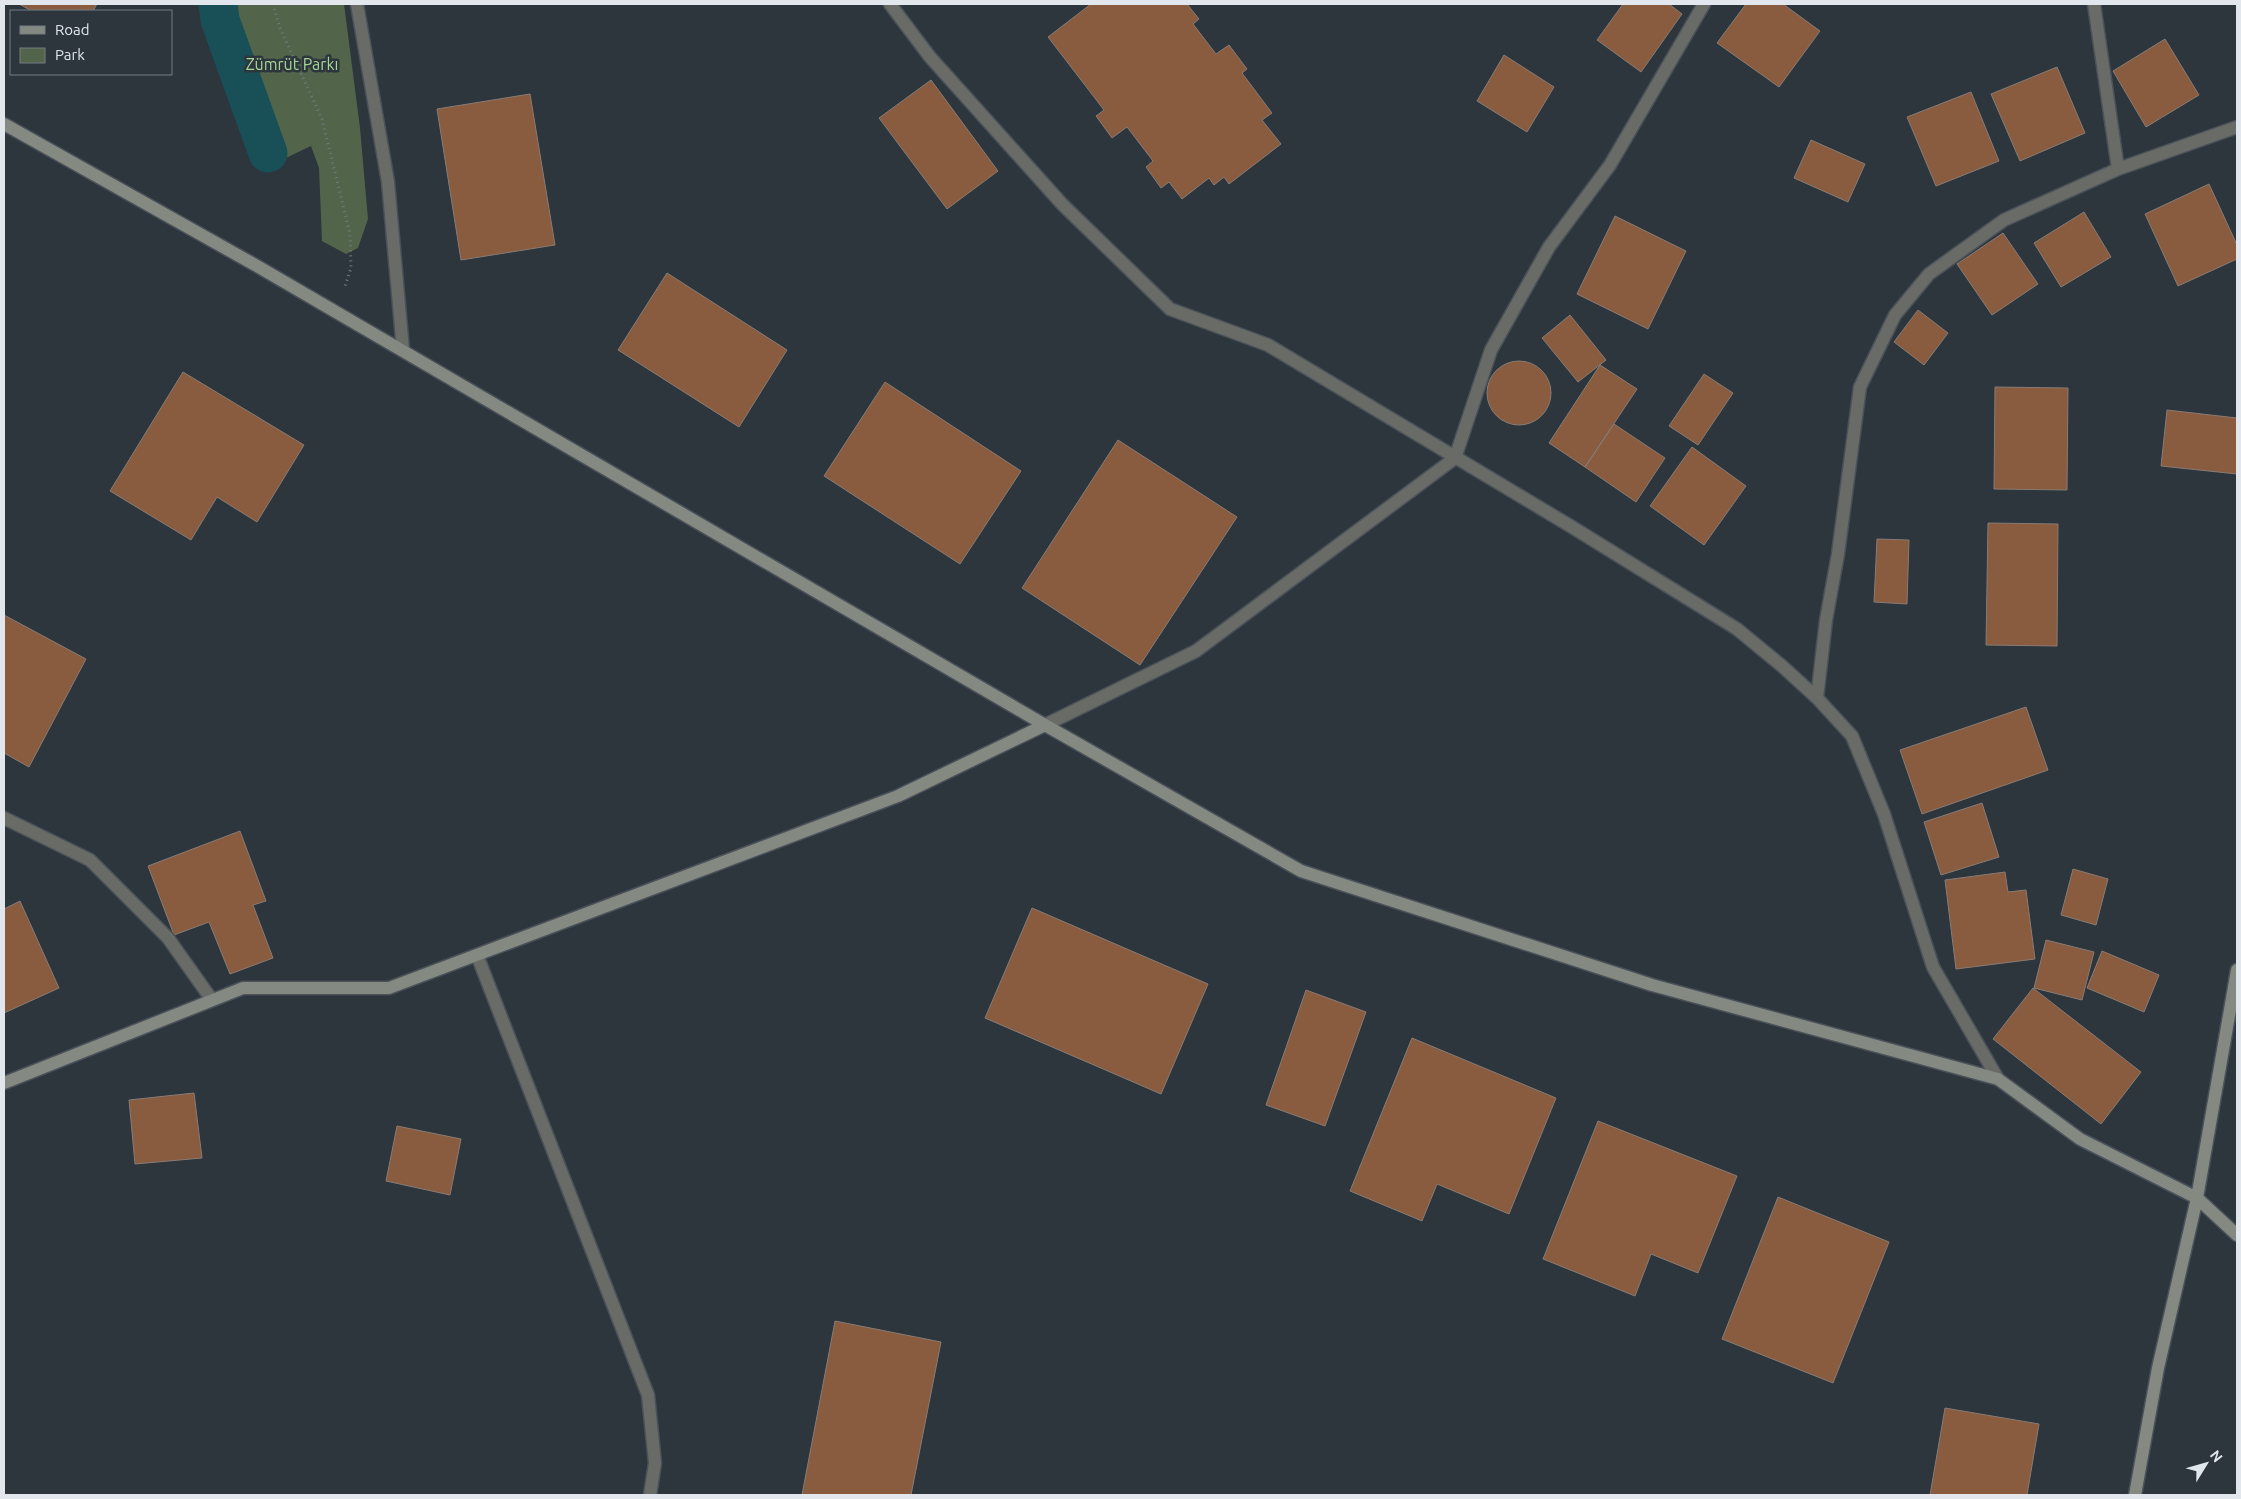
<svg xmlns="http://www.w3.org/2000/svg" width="2241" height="1499" viewBox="0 0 2241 1499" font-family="Ubuntu,sans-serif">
<rect width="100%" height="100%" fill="#2d353d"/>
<path fill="#52654a" d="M 212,4 L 344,4 L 360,128 L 368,219 L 358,248 L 346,254 L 322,241 L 319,168 L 311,146 L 265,168 L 216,33 Z"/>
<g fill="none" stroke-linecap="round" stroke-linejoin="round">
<path stroke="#195058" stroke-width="39" d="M 218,4 L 220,20 L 268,153"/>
</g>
<path fill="#895c3f" stroke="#887c75" d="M 19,4 L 97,4 L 93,11 L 32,11 Z
M 1091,4 L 1187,4 L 1199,19 L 1193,24 L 1216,54 L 1229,45 L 1247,69 L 1242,73 L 1272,113 L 1262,120 L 1281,144 L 1229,184 L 1224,177 L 1214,185 L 1209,178 L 1182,199 L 1169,182 L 1161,188 L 1146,167 L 1153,161 L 1127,127 L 1112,138 L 1096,116 L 1104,110 L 1048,37 Z
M 1623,4 L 1669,4 L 1682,14 L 1641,72 L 1597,40 Z
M 1746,4 L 1783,4 L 1820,31 L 1779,87 L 1717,43 Z
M 2165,39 L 2199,95 L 2146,127 L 2113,71 Z
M 1504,55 L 1554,87 L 1527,132 L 1477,101 Z
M 2057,67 L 2085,133 L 2020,161 L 1991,94 Z
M 931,80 L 998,171 L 947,209 L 879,118 Z
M 1971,92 L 1999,161 L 1936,186 L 1907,117 Z
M 530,94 L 555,245 L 461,260 L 437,109 Z
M 1811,140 L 1865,164 L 1848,202 L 1794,178 Z
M 2209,184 L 2237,245 L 2237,259 L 2178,286 L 2145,214 Z
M 2084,212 L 2111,257 L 2061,287 L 2034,243 Z
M 1615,216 L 1686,251 L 1648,329 L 1577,294 Z
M 2003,233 L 2038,284 L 1992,315 L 1957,264 Z
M 667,273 L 787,350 L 739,427 L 618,350 Z
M 1918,310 L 1948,333 L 1924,365 L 1894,342 Z
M 1570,315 L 1606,360 L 1578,382 L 1542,338 Z
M1487 393a32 32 0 1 1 64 0a32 32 0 1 1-64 0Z
M 1600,365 L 1637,389 L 1585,467 L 1549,443 Z
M 183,372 L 304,445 L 257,522 L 217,497 L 191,540 L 110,491 Z
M 1704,374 L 1733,393 L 1698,445 L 1669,426 Z
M 885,382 L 1021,471 L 960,564 L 824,476 Z
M 1995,387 L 2068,388 L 2067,490 L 1994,489 Z
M 2167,410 L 2237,418 L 2237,474 L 2161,466 Z
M 1614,424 L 1665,458 L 1636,502 L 1585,467 Z
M 1118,440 L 1237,517 L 1140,665 L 1022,588 Z
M 1692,447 L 1746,486 L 1704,545 L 1650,506 Z
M 1988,523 L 2058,524 L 2057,646 L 1986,645 Z
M 1877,539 L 1909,540 L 1907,604 L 1874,602 Z
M 4,615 L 86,659 L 29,767 L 4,753 Z
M 2026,707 L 2048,770 L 1922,814 L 1900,750 Z
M 1982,803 L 1999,857 L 1941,875 L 1924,822 Z
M 240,831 L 266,901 L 253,905 L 273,958 L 230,974 L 209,922 L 174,935 L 148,866 Z
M 2073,869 L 2108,879 L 2096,925 L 2061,915 Z
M 2005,872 L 2008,892 L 2026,890 L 2035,959 L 1956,969 L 1945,880 Z
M 20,901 L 59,988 L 4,1013 L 4,909 Z
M 1032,908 L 1208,984 L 1161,1094 L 985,1018 Z
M 2046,940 L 2094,952 L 2082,1000 L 2034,988 Z
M 2102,951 L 2159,975 L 2144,1012 L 2087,988 Z
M 2033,988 L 2141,1072 L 2101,1124 L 1993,1039 Z
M 1306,990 L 1366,1012 L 1325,1126 L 1266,1105 Z
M 1412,1038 L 1556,1098 L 1509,1214 L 1437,1184 L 1422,1221 L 1350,1191 Z
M 194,1093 L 202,1158 L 135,1164 L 129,1100 Z
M 1598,1121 L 1737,1176 L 1698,1273 L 1651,1254 L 1635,1296 L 1543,1259 Z
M 397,1126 L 461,1139 L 450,1195 L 386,1181 Z
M 1778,1197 L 1889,1242 L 1833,1383 L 1722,1339 Z
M 835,1321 L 941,1342 L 911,1495 L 802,1495 Z
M 1945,1408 L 2039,1424 L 2027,1495 L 1930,1495 Z"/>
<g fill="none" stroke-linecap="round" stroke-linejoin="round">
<defs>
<path id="street" d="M 357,4 L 388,182 L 403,350
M 890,4 L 930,57 L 1062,204 L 1170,309 L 1268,345 L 1572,527 L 1737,629 L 1782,666 L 1817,698 L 1852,736 L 1884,814 L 1933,967 L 1998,1079
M 2094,4 L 2118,169
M 1817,698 L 1826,620 L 1838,554 L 1860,387 L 1895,315 L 1929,274 L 2004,220 L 2118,169 L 2237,127
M 1045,725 L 1196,651 L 1455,458 L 1491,350 L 1549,247 L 1610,165 L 1704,4
M 4,818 L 90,860 L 168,938 L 212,1000
M 477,955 L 648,1395 L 655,1463 L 650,1495"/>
<path id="secondary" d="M 4,124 L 257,266 L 1045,725 L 1301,871 L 1652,985 L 1998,1079 L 2080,1139 L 2197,1198 L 2237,1235
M 4,1083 L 243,988 L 389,988 L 898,796 L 1045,725
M 2135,1495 L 2158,1368 L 2197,1198 L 2237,970"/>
</defs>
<use href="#street" stroke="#4a5159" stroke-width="15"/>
<use href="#secondary" stroke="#4a5159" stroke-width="15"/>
<path stroke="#727a80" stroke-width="3" stroke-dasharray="1 4" stroke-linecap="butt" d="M 273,4 L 280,28 L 322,119 L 350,234 L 351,268 L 344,289"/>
<use href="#street" stroke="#686b66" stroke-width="12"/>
<use href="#secondary" stroke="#848981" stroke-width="12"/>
</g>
<g text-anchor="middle" stroke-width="5" stroke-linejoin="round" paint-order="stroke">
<g font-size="16" fill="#a7d795" stroke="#2d353d">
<text x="292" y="70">Zümrüt Parkı</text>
</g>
</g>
<rect width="2241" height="1499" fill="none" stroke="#e1e7ec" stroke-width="10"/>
<rect x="10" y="10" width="162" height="65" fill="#2d353d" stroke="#757c83"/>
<rect x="20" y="26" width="25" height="8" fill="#848981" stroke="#757c83"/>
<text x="55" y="35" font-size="15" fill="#e1e7ec">Road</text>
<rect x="20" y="48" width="25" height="15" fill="#52654a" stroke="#757c83"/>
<text x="55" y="60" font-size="15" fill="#e1e7ec">Park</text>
<g transform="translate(2206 1464) rotate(53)" stroke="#2d353d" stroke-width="4" paint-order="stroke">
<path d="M0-4L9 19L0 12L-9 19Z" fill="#e1e7ec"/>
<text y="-8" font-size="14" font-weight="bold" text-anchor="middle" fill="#e1e7ec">N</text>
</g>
</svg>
